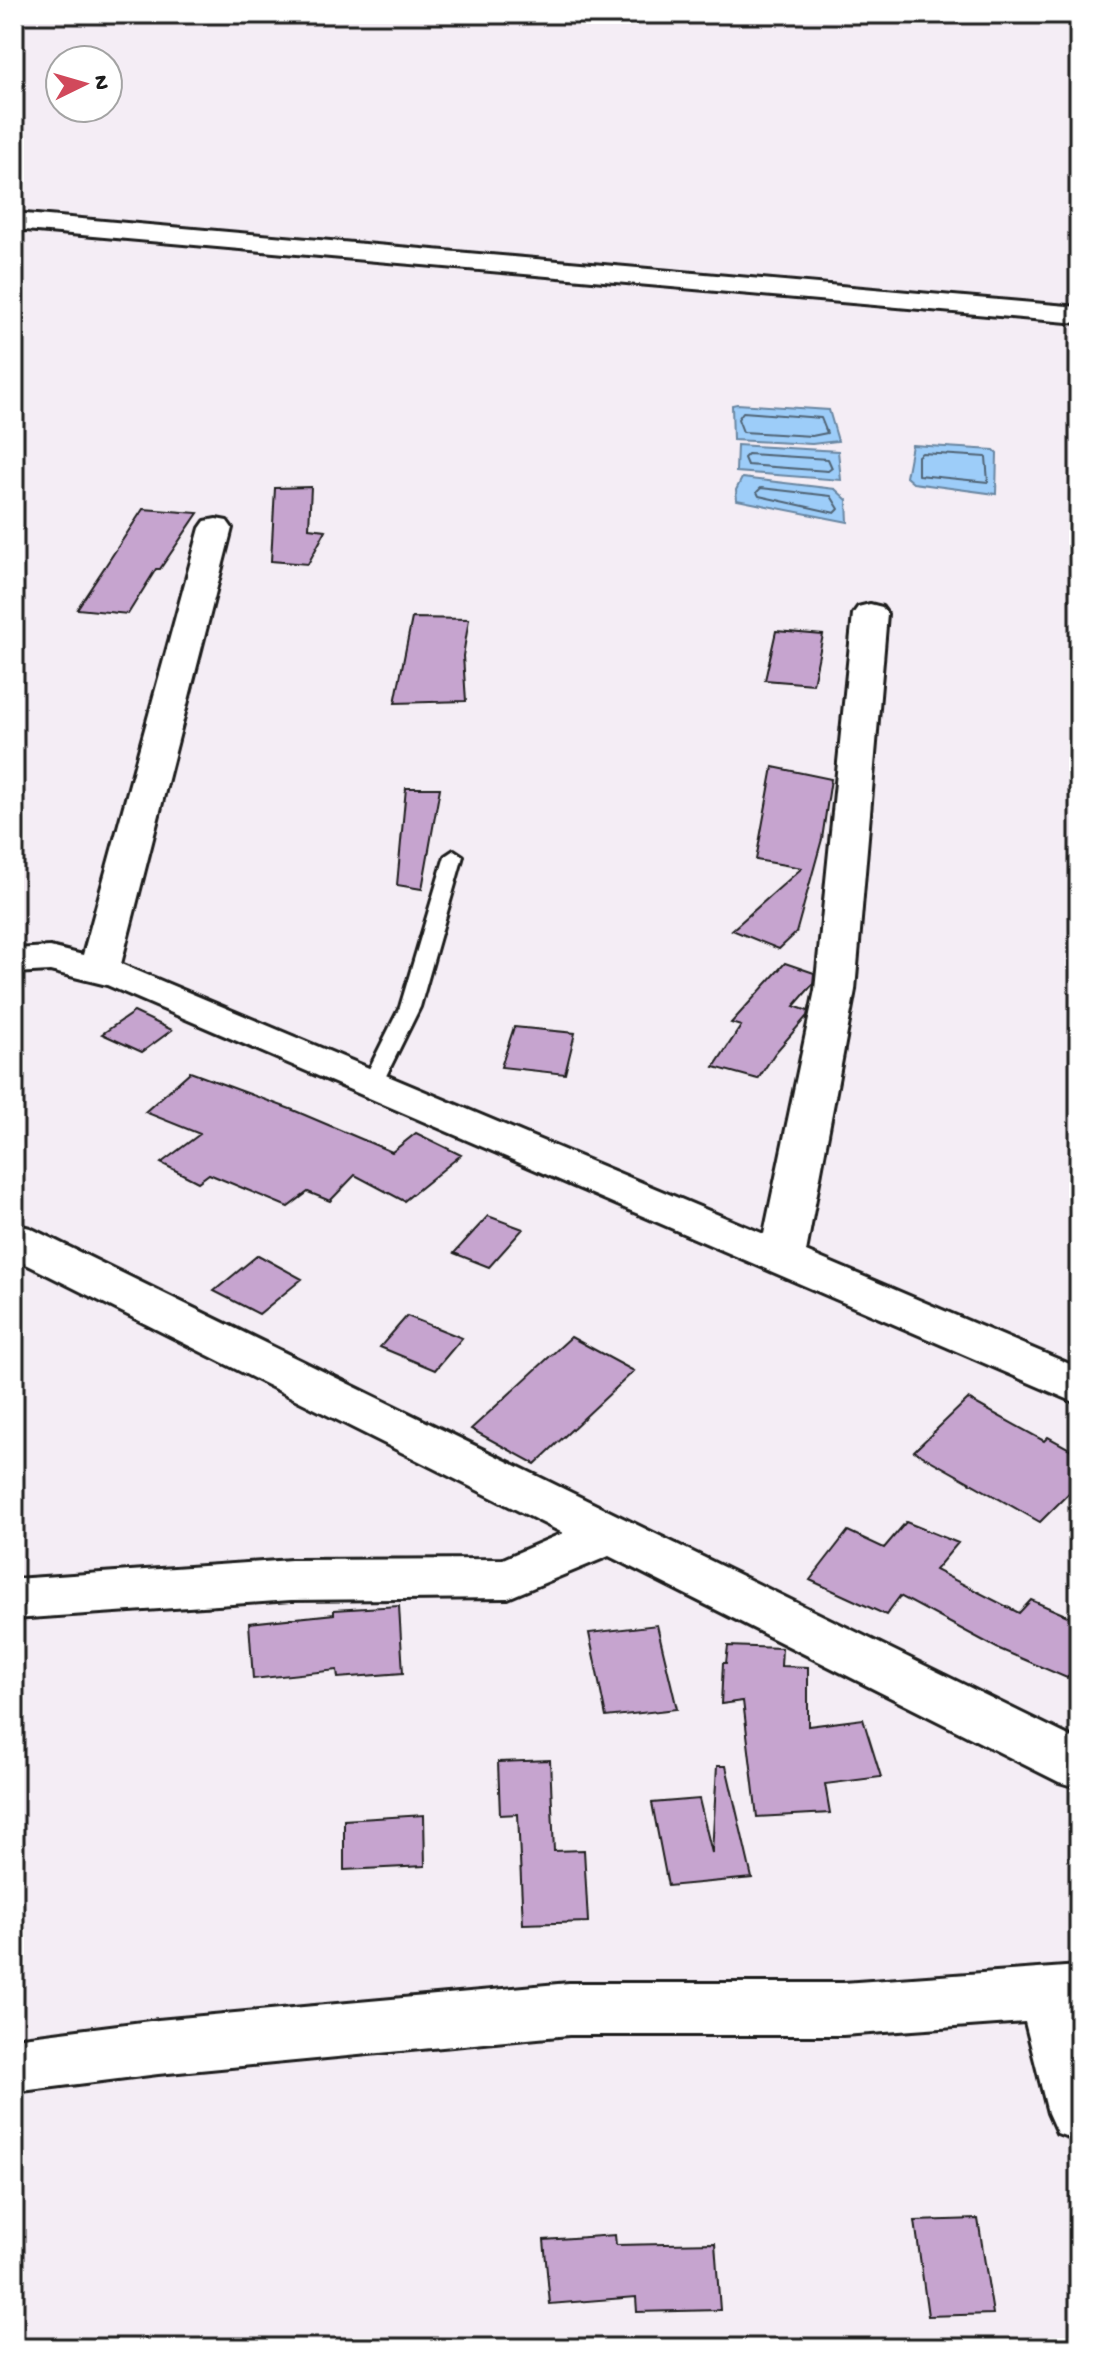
<svg xmlns="http://www.w3.org/2000/svg" width="1093" height="2362" viewBox="0 0 1093 2362" font-family="'Gochi Hand',sans-serif">
<rect width="100%" height="100%" fill="#f4edf5"/>
<filter id="ink" filterUnits="userSpaceOnUse"><feTurbulence type="fractalNoise" baseFrequency=".0125" numOctaves="2"/><feDisplacementMap in="SourceGraphic" scale="16" xChannelSelector="R" yChannelSelector="G"/><feConvolveMatrix kernelMatrix="1 2 1 2 8 2 1 2 1" color-interpolation-filters="sRGB"/></filter>
<g filter="url(#ink)">
<path fill="#9dcdf9" stroke="#6986a1" stroke-width="2" d="M 737,404 L 829,410 L 838,441 L 812,444 L 733,440 L 732,405 Z
M 737,445 L 838,451 L 841,480 L 736,472 Z
M 912,445 L 994,450 L 997,453 L 996,494 L 913,483 L 906,477 Z
M 742,478 L 835,489 L 847,500 L 848,522 L 737,500 L 736,490 Z"/>
<g fill="none" stroke-linecap="round" stroke-linejoin="round">
<path stroke="#506374" stroke-width="2" d="M 743,412 L 821,418 L 827,433 L 812,436 L 743,432 L 738,419 Z
M 922,453 L 986,457 L 988,482 L 918,475 L 918,456 Z
M 748,454 L 828,459 L 832,468 L 828,471 L 747,465 L 744,458 Z
M 761,488 L 831,496 L 839,509 L 835,513 L 759,496 L 757,492 Z"/>
</g>
<path fill="#c6a4cf" stroke="#1c1c1c" stroke-width="2" d="M 311,487 L 309,528 L 326,530 L 308,564 L 271,561 L 275,488 Z
M 143,509 L 198,513 L 160,569 L 156,569 L 128,614 L 77,609 Z
M 412,618 L 469,619 L 463,656 L 466,701 L 395,703 Z
M 776,631 L 823,635 L 813,684 L 765,680 Z
M 773,767 L 831,779 L 822,839 L 796,933 L 779,949 L 732,930 L 802,868 L 756,860 Z
M 406,788 L 440,788 L 422,889 L 397,885 Z
M 785,963 L 814,973 L 813,984 L 794,1006 L 808,1011 L 807,1016 L 775,1053 L 758,1079 L 714,1067 L 741,1026 L 731,1023 Z
M 134,1012 L 172,1030 L 142,1052 L 102,1034 Z
M 514,1027 L 575,1033 L 565,1074 L 501,1067 Z
M 190,1072 L 293,1110 L 392,1152 L 416,1133 L 461,1155 L 404,1201 L 355,1175 L 330,1201 L 308,1192 L 288,1207 L 209,1174 L 198,1182 L 161,1163 L 200,1134 L 145,1112 Z
M 488,1216 L 523,1229 L 489,1267 L 454,1253 Z
M 258,1255 L 302,1279 L 259,1314 L 214,1291 Z
M 407,1316 L 462,1338 L 435,1370 L 380,1347 Z
M 571,1337 L 634,1371 L 535,1464 L 471,1429 Z
M 968,1399 L 1044,1441 L 1048,1437 L 1079,1454 L 1079,1483 L 1040,1522 L 914,1451 Z
M 906,1522 L 958,1543 L 935,1570 L 1019,1613 L 1031,1600 L 1079,1621 L 1079,1663 L 1067,1678 L 997,1648 L 900,1596 L 886,1615 L 810,1580 L 848,1531 L 884,1548 Z
M 399,1606 L 403,1673 L 338,1678 L 337,1670 L 253,1679 L 249,1623 L 334,1614 L 334,1610 Z
M 657,1625 L 677,1709 L 606,1717 L 589,1633 Z
M 728,1646 L 782,1648 L 781,1666 L 808,1667 L 808,1726 L 863,1719 L 881,1777 L 825,1784 L 830,1813 L 757,1817 L 743,1701 L 721,1704 L 723,1663 L 726,1663 Z
M 550,1760 L 554,1851 L 584,1850 L 588,1922 L 523,1924 L 518,1814 L 500,1815 L 498,1762 Z
M 717,1766 L 726,1766 L 752,1878 L 668,1886 L 652,1803 L 699,1799 L 712,1853 Z
M 424,1815 L 425,1866 L 344,1870 L 344,1820 Z
M 978,2219 L 993,2314 L 928,2316 L 915,2221 Z
M 615,2235 L 616,2245 L 715,2243 L 720,2310 L 637,2312 L 636,2297 L 550,2304 L 544,2240 Z"/>
<g fill="none" stroke-linecap="round" stroke-linejoin="round">
<defs>
<path id="service" d="M 454,850 L 463,856 L 420,1007 L 380,1088 L 366,1088 L 362,1083 L 400,1007 L 445,856 Z"/>
<path id="minor" d="M 14,213 L 1079,307 L 1079,323 L 14,229 Z
M 216,519 L 227,521 L 232,528 L 121,964 L 764,1234 L 815,990 L 853,614 L 858,607 L 870,604 L 882,607 L 887,614 L 855,990 L 806,1252 L 1079,1368 L 1079,1404 L 107,985 L 50,971 L 14,973 L 14,949 L 50,947 L 83,955 L 200,528 L 205,521 Z
M 14,1224 L 30,1228 L 1079,1741 L 1079,1788 L 1059,1782 L 609,1556 L 508,1598 L 291,1600 L 14,1619 L 14,1579 L 291,1560 L 503,1559 L 563,1533 L 14,1258 Z
M 1079,1966 L 1079,2141 L 1057,2133 L 1048,2113 L 1025,2022 L 843,2035 L 569,2035 L 158,2074 L 14,2092 L 14,2038 L 158,2020 L 569,1983 L 843,1983 Z"/>
</defs>
<use href="#service" stroke="#1c1c1c" stroke-width="6"/>
<use href="#minor" stroke="#1c1c1c" stroke-width="6"/>
<use href="#service" fill="#fff" fill-rule="evenodd"/>
<use href="#minor" fill="#fff" fill-rule="evenodd"/>
</g>
</g>
<rect width="1093" height="2362" fill="none" stroke="#fff" stroke-width="48"/>
<rect x="24" y="24" width="1045" height="2314" fill="none" stroke="#1c1c1c" stroke-width="3" filter="url(#ink)"/>
<g transform="translate(84 84) rotate(85)"><circle r="38" fill="#ffffff" stroke="#a4a4a4" stroke-width="2"/>
<path d="M0-6L14 30L0 20L-14 30Z" fill="#d1495b"/>
<text y="-12" font-size="22" font-weight="bold" text-anchor="middle" fill="#1c1c1c">N</text>
</g>
</svg>
